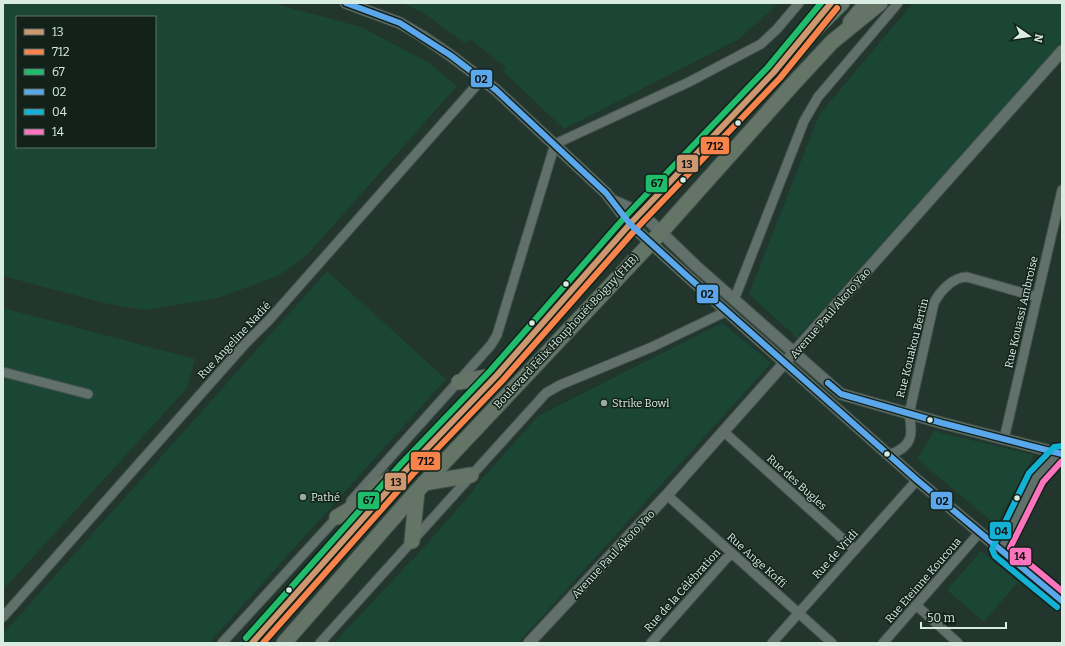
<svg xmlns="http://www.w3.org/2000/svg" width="1065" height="646" viewBox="0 0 1065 646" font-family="Bitter,serif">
<rect width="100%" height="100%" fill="#22362e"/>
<path fill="#1b4534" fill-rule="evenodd" d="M 3,3 L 272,3 L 361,27 L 428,62 L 457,86 L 307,255 L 278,276 L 218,298 L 144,310 L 104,303 L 3,276 ZM 17,17 L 155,17 L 155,147 L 17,147 Z
M 401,3 L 779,3 L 739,39 L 564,129 L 503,71 L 506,68 L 474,42 L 470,39 L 466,44 L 422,12 Z
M 913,3 L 1062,3 L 1062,42 L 797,338 L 749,294 L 819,115 Z
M 327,271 L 446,379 L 209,643 L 3,643 L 3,634 Z
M 3,308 L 195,359 L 187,388 L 3,590 Z
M 722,323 L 771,363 L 518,643 L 334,643 L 426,545 L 474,490 L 475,487 L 538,416 Z
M 934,431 L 1034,455 L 996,525 L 917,459 Z
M 981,551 L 1018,582 L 984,622 L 947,590 Z"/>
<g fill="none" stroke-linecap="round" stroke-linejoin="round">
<defs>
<path id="minor" d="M 734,300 L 804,121 L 818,97 L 898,3
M 3,372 L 88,394
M 723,431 L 855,550
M 1004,439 L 1062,190
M 889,455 C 911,447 914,437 909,414 L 934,303 C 940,291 953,277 967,277 L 1037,297
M 667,495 L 832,643
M 351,501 L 491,345 L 497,335 L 555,144 L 689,82 L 761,44 L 777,29 L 799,3
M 1000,550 L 1036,477 L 1059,453
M 916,605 L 958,643
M 3,617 L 245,344 L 269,320 L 482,79
M 222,643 L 340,514
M 320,643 L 546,393 L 560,385 L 652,347 L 727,311
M 651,643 L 731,553
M 772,643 L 917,480
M 883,643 L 980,532"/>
<path id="tertiary" d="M 346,3 L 400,23 L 422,36 L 450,55 L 496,90 L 606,193 L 630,224 L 687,276 L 917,480 L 1062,601
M 614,201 L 641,213 L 696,266 L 841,394 L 942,423 L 1062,454
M 529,643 L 667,495 L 1062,51"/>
<path id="primary" d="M 850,22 L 866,3"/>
<path id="trunk" d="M 459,382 L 497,375
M 424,483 L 471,475
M 337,517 L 349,510 L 390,478
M 412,541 L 417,491
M 252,643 L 407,469 L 497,375 L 630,224 L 786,58 L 842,3
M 284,643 L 417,491 L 661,232 L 792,85 L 832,42 L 880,3"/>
</defs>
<use href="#minor" stroke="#41524b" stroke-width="11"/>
<use href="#tertiary" stroke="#41524b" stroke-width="13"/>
<use href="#primary" stroke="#41524b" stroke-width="16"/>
<use href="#trunk" stroke="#41524b" stroke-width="17"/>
<use href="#minor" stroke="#61706a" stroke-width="9"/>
<use href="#tertiary" stroke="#61706a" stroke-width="11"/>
<use href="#primary" stroke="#647468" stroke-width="14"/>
<use href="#trunk" stroke="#647466" stroke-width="15"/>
<defs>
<path id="bus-1" d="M 252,643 L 407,469 L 497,375 L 630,224 L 774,72 L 831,3"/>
<path id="bus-2" d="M 263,643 L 413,474 L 503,380 L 636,229 L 780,78 L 837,8"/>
<path id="bus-3" d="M 246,638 L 401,464 L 491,370 L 624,218 L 768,67 L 821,3"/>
<path id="bus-4" d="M 346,3 L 400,23 L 450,55 L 496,90 L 606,193 L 630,224 L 687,276 L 917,480 L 1062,601
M 828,383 L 841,394 L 942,423 L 1062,454"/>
<path id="bus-5" d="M 1057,607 L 995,556 L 992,549 L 1029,473 L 1054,447 L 1062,446"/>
<path id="bus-6" d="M 1061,462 L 1043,482 L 1010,548 L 1062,591"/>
</defs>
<use href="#bus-1" stroke="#12211a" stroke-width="9"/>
<use href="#bus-2" stroke="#12211a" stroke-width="9"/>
<use href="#bus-3" stroke="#12211a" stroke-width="9"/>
<use href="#bus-4" stroke="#12211a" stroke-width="9"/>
<use href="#bus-5" stroke="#12211a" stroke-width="9"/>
<use href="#bus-6" stroke="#12211a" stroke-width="9"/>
<use href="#bus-1" stroke="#cd976f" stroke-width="6"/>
<use href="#bus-2" stroke="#f8844c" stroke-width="6"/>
<use href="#bus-3" stroke="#20bc6c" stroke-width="6"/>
<use href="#bus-4" stroke="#5aa8eb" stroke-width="6"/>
<use href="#bus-5" stroke="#13b2d5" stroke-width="6"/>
<use href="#bus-6" stroke="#fc73be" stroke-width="6"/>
</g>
<g fill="#d8ece2" stroke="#12211a" stroke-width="1.5">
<circle cx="738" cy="123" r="3.5"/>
<circle cx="683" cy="180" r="3.5"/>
<circle cx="566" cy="284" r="3.5"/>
<circle cx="532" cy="323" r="3.5"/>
<circle cx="930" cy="420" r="3.5"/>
<circle cx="887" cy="454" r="3.5"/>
<circle cx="1017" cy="498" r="3.5"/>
<circle cx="289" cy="590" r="3.5"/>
</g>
<g fill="#98aca3" stroke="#12211a" stroke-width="1.5">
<circle cx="604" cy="403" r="4"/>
<circle cx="303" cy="497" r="4"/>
</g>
<g text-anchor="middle" stroke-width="3" stroke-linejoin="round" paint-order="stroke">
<g font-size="11" fill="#d8ece2" stroke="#12211a">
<text transform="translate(1021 312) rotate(-77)" y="4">Rue Kouassi Ambroise</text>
<text transform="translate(830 313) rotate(-49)" y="4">Avenue Paul Akoto Yao</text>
<text transform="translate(566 331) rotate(-47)" y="4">Boulevard Félix Houphouët Boigny (FHB)</text>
<text transform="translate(234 340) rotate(-47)" y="4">Rue Angeline Nadié</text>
<text transform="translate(912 348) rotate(-76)" y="4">Rue Kouakou Bertin</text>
<text transform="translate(797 482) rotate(42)" y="4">Rue des Bugles</text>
<text transform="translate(613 554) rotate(-47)" y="4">Avenue Paul Akoto Yao</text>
<text transform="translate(835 554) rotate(-48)" y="4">Rue de Vridi</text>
<text transform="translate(757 560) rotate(42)" y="4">Rue Ange Koffi</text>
<text transform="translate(923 580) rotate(-49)" y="4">Rue Eteinne Koucoua</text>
<text transform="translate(682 590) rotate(-48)" y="4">Rue de la Célébration</text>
</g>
<g font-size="11" fill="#d8ece2" stroke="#12211a" text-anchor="start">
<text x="612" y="407">Strike Bowl</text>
<text x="311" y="501">Pathé</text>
</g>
</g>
<g stroke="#12211a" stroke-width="1.5">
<rect x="470" y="69" width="23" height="19" rx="4" fill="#5aa8eb"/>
<rect x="700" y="136" width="30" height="19" rx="4" fill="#f8844c"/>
<rect x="676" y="154" width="23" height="19" rx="4" fill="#cd976f"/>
<rect x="645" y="174" width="23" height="19" rx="4" fill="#20bc6c"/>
<rect x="696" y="284" width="23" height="20" rx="4" fill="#5aa8eb"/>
<rect x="410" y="451" width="31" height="20" rx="4" fill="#f8844c"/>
<rect x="384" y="472" width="23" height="19" rx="4" fill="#cd976f"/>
<rect x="357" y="491" width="23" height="19" rx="4" fill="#20bc6c"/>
<rect x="930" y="491" width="23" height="19" rx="4" fill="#5aa8eb"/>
<rect x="989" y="521" width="23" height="19" rx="4" fill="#13b2d5"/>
<rect x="1009" y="547" width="23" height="19" rx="4" fill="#fc73be"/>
</g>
<g font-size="11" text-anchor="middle" font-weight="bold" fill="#111">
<text x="481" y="83">02</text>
<text x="715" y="150">712</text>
<text x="687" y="168">13</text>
<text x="657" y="187">67</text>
<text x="707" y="298">02</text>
<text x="426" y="465">712</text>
<text x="396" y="486">13</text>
<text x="369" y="504">67</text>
<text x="942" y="505">02</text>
<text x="1001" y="535">04</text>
<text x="1020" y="560">14</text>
</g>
<rect width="1065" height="646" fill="none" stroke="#d8ece2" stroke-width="8"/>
<rect x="16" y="16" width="140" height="132" fill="#12211a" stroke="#61726a"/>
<rect x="24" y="29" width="20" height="6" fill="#cd976f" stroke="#61726a"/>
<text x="52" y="36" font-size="12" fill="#d8ece2">13</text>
<rect x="24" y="49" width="20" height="6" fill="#f8844c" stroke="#61726a"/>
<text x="52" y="56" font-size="12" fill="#d8ece2">712</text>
<rect x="24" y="69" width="20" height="6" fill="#20bc6c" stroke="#61726a"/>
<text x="52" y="76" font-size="12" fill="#d8ece2">67</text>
<rect x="24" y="89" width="20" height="6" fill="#5aa8eb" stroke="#61726a"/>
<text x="52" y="96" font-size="12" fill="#d8ece2">02</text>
<rect x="24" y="109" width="20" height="6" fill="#13b2d5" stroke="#61726a"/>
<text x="52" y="116" font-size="12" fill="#d8ece2">04</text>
<rect x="24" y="129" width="20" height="6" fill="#fc73be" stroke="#61726a"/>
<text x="52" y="136" font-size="12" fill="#d8ece2">14</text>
<g transform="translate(1029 36) rotate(103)" stroke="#12211a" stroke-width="3" paint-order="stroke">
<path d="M0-3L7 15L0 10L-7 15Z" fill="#d8ece2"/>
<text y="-6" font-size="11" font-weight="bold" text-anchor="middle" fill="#d8ece2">N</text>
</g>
<path d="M921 622v6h85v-6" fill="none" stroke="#d8ece2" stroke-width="2"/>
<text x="927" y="622" font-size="12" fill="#d8ece2" stroke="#12211a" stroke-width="3" paint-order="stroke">50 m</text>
</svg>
